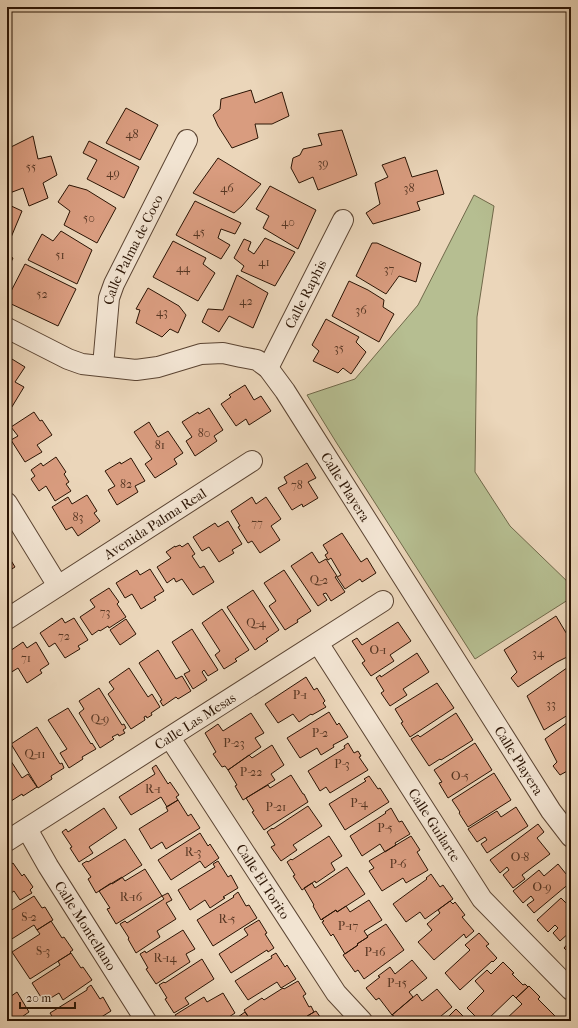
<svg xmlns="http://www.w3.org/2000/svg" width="578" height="1028" viewBox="0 0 578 1028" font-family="'IM FELL French Canon',serif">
<rect width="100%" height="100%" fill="#ebd6ba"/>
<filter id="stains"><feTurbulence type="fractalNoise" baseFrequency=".005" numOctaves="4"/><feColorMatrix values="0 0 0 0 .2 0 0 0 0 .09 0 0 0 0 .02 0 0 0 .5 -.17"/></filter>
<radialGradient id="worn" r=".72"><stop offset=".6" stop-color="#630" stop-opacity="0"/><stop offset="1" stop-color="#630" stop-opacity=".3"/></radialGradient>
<path fill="#b6be91" stroke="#70694a" d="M 474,195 L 494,206 L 477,317 L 475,472 L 510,526 L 571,585 L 571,598 L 475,659 L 336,442 L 307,395 L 355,379 L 418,305 Z"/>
<path fill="#d99c7f" stroke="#2b1404" d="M 251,90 L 255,103 L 282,92 L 289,116 L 272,124 L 255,124 L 258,138 L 232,148 L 218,126 L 213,115 L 220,109 L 221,99 Z
M 126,108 L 158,125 L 140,160 L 106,143 Z
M 342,130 L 357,175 L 318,190 L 313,177 L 299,183 L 291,168 L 293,158 L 300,155 L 303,149 L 322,145 L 318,134 Z
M 33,136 L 38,159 L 51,156 L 57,175 L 43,183 L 48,198 L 29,206 L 23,188 L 7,194 L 7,149 Z
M 89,141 L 139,167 L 124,198 L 87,179 L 97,160 L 83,153 Z
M 405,157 L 412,177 L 437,170 L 444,194 L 417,202 L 420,210 L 373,224 L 366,213 L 380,204 L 375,183 L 388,177 L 382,165 Z
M 218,158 L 261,184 L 242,206 L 234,213 L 193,193 Z
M 69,185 L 87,190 L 116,208 L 97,243 L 64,225 L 70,211 L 58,202 Z
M 270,186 L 316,210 L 298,249 L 263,228 L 269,216 L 256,209 Z
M 195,201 L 241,223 L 235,234 L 221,229 L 218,238 L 230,245 L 221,259 L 176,235 Z
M 7,204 L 22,211 L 7,247 Z
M 61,231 L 92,250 L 77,284 L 28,260 L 42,234 L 53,241 Z
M 265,238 L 295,252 L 275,286 L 241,271 L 244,266 L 234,258 L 244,239 L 251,242 L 248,250 L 254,254 Z
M 173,241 L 206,258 L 203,264 L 215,273 L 198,301 L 153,277 Z
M 372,243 L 377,243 L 421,263 L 416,282 L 399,276 L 386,294 L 356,276 Z
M 7,255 L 13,258 L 7,270 Z
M 25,264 L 76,289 L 58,326 L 7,302 L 7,299 Z
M 237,275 L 268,293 L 253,328 L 229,316 L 219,332 L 202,322 L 208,309 L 223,310 Z
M 349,281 L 368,290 L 384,300 L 383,307 L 394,314 L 379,342 L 332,316 Z
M 148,288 L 179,306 L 186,315 L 178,333 L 170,329 L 162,337 L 136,323 L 140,310 L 136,309 Z
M 326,319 L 359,337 L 356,342 L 366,352 L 351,374 L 343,368 L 338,373 L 313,361 L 319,351 L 312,345 Z
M 7,356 L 25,367 L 15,382 L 24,387 L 10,410 L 7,408 Z
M 245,385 L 254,400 L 261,396 L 271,411 L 249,425 L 246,419 L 236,426 L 221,404 L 231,397 L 229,395 Z
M 209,408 L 223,430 L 214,436 L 217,441 L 195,456 L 186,441 L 192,437 L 182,422 L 198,412 L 199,414 Z
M 34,412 L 40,421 L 42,420 L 52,435 L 37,445 L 42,452 L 25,462 L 11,440 L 18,436 L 11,427 Z
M 149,422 L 158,437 L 168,431 L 183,453 L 174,459 L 177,464 L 155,478 L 145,464 L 152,459 L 134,432 Z
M 56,457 L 66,472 L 64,474 L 69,482 L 66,484 L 71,491 L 55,501 L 46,486 L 39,491 L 31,479 L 35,476 L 31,470 L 41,463 L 43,466 Z
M 131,458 L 145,481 L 135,486 L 138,492 L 117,505 L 108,490 L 115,486 L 105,471 L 120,462 L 121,464 Z
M 307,463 L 316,478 L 308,482 L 318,498 L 303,507 L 302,504 L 292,510 L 278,488 L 287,483 L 284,477 Z
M 87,495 L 97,511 L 94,513 L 100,521 L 78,536 L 72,527 L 66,530 L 52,507 L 68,497 L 72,504 Z
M 252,497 L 256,504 L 266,497 L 281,519 L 271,526 L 280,540 L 260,553 L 252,541 L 248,543 L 238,527 L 240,526 L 231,511 Z
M 228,521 L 242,544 L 232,550 L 234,553 L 219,562 L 209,547 L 202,551 L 193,537 L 215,523 L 218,527 Z
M 342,533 L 361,562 L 367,558 L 376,573 L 362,582 L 360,579 L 345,589 L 337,577 L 341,575 L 331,558 L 328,560 L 325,555 L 328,553 L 323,545 Z
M 188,543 L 195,554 L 192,556 L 200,568 L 204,566 L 214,582 L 193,595 L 182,579 L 176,582 L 174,578 L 167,583 L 157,567 L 171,558 L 166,552 L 175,546 L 175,547 L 180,545 L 182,547 Z
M 312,552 L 319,563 L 326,559 L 337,576 L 335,577 L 345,592 L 331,601 L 326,593 L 323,594 L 327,600 L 318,606 L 291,566 Z
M 7,554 L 15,567 L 7,572 Z
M 150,569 L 164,591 L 154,597 L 156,600 L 141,609 L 132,594 L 125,598 L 116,583 L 137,570 L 140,575 Z
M 284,570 L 311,611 L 297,620 L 298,622 L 285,630 L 269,606 L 276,601 L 264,583 Z
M 109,588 L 119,602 L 117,604 L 126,617 L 109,628 L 108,626 L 100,631 L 99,630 L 92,635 L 80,617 L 95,607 L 90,600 Z
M 253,590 L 279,630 L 266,639 L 268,641 L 255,650 L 227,607 Z
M 222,609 L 249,650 L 235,659 L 237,661 L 224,669 L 215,655 L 220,651 L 202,623 Z
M 556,616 L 571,641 L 571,655 L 557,662 L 518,687 L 511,678 L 517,672 L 504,650 Z
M 62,618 L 65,623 L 74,618 L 88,640 L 78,646 L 80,649 L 65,658 L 55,643 L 49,647 L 40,633 Z
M 126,619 L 136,634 L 120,645 L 110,630 Z
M 398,622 L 411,641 L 390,655 L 394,661 L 371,676 L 362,663 L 365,661 L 352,641 L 357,638 L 362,645 Z
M 192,629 L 218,670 L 208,676 L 204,670 L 202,672 L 207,680 L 193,689 L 184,674 L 190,671 L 172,642 Z
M 23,642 L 27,648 L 36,642 L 49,664 L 40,670 L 42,673 L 27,683 L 18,668 L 10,673 L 7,668 L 7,653 Z
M 158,650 L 176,679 L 182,676 L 191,691 L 178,699 L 176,697 L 163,706 L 160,701 L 162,700 L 139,663 Z
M 417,653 L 429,672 L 403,689 L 407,695 L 390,706 L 381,693 L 384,691 L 376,678 L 380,675 L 381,677 Z
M 571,665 L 571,713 L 544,730 L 527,696 Z
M 129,668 L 148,697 L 152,694 L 160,707 L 151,713 L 152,715 L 147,718 L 146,716 L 144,717 L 145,720 L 131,729 L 108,694 L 114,689 L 109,682 Z
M 306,677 L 314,690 L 317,688 L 325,701 L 323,703 L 326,707 L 312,715 L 311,714 L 299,722 L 293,714 L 278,723 L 265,704 Z
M 437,683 L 454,708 L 410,737 L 401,723 L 403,722 L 395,709 Z
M 99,688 L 122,725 L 124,724 L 126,728 L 123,730 L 125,733 L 119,736 L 118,734 L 112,737 L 114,739 L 100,748 L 79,713 L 84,709 L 79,701 Z
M 68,708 L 91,744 L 92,743 L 96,749 L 82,757 L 83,759 L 69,768 L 60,753 L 67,749 L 48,720 Z
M 329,712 L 337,725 L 339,723 L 348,737 L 333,745 L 334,747 L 321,755 L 317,748 L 300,758 L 287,738 Z
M 251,713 L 264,733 L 255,738 L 261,747 L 228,770 L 225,766 L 222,767 L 213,754 L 216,752 L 205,733 L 218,724 L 223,731 Z
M 456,713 L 473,740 L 441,760 L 440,759 L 429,766 L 411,739 L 418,735 L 420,737 Z
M 571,720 L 571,769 L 560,775 L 553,766 L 557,762 L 545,739 Z
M 37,727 L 60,764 L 62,763 L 64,768 L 51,776 L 52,779 L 38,788 L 11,744 Z
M 348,743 L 354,753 L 358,751 L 361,756 L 359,757 L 368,770 L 330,793 L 326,787 L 320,791 L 308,771 L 345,748 L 344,746 Z
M 475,743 L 492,770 L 448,798 L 439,783 L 442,782 L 434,770 Z
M 272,745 L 284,765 L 271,774 L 275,780 L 243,800 L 235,786 L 237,785 L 228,770 L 249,755 L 252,758 Z
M 7,755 L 22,778 L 28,774 L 37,787 L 23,796 L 22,794 L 8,803 L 7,802 Z
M 156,765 L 168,784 L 170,782 L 179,795 L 176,797 L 178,800 L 167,807 L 161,797 L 131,815 L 119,797 L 155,774 L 152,768 Z
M 494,773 L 511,800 L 468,827 L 459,813 L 460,812 L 452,800 Z
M 291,775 L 303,794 L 304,794 L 308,802 L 264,830 L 252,812 L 254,811 L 246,798 L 268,785 L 270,788 Z
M 369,776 L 378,789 L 380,788 L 389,802 L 345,830 L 329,804 L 366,781 L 364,779 Z
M 178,800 L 188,816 L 191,814 L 200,828 L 166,849 L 162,842 L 151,849 L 139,829 L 168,811 L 166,807 Z
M 308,806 L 322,826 L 293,845 L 297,850 L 281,861 L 271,847 L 275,845 L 267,832 L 272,828 L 273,829 Z
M 516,807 L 528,826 L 487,853 L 481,844 L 487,840 L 485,837 L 477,842 L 468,829 L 497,811 L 501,817 Z
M 104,808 L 117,828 L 89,847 L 93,853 L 79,862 L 70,848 L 72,847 L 62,832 L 66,829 L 68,832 Z
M 391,808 L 399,822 L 402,821 L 410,834 L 395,843 L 396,845 L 385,852 L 380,844 L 362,856 L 350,836 L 386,813 L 385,812 Z
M 538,824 L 544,832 L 537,838 L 550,854 L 522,875 L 525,879 L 513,888 L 503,875 L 509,870 L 507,867 L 500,873 L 490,860 Z
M 200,833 L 208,846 L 210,844 L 219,858 L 205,868 L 200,861 L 171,880 L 158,860 Z
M 329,836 L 342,856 L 331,863 L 335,870 L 316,883 L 315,881 L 302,890 L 293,876 L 295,875 L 287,862 L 291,859 L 292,860 Z
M 411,836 L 420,850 L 417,852 L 428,870 L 406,883 L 403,878 L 382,891 L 369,871 L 374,868 L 369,861 Z
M 125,839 L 142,865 L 112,884 L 111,883 L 96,893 L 88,879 L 91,877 L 82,864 L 87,861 L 88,862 Z
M 218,861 L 228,877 L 231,875 L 238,888 L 223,897 L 225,898 L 210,908 L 205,900 L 190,910 L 178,890 L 215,867 L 213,864 Z
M 13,863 L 22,876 L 24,874 L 33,887 L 30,890 L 32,893 L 20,900 L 14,891 L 7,896 L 7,867 Z
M 558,864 L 571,880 L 571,882 L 534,913 L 527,905 L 534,900 L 531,896 L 523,903 L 513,891 L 539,870 L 544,876 Z
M 347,867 L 365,894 L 337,912 L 336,910 L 321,920 L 313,906 L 314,905 L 304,888 L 312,883 L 315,888 Z
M 145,869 L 162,896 L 116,924 L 107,909 L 110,908 L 99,891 L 122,877 L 125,881 Z
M 431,874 L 440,887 L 443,885 L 453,899 L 425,919 L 420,912 L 406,922 L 393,904 L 427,879 L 426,878 Z
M 238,892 L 246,906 L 249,905 L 257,918 L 213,946 L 197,920 L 234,897 L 233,896 Z
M 168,893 L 172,900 L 166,903 L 176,919 L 157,931 L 160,937 L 136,953 L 128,939 L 129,938 L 120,924 L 125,921 L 127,923 L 164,899 L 162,896 Z
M 34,896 L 42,908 L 45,907 L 53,920 L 37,930 L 34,925 L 7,942 L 7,913 Z
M 561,898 L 566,903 L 571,899 L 571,931 L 560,941 L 553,933 L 558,928 L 555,925 L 548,932 L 537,920 Z
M 369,900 L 382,920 L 364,931 L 368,937 L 357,944 L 358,945 L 345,954 L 333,934 L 331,936 L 322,922 L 324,921 L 322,919 L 336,910 L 337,912 L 346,906 L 350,912 Z
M 450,901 L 453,904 L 455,902 L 465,915 L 462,917 L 474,931 L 466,938 L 464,934 L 434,960 L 418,942 L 432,930 L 427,924 L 440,913 L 438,910 Z
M 259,920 L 267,933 L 265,934 L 274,948 L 268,952 L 267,950 L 231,973 L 219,954 L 248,935 L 244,929 Z
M 51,921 L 62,938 L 64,937 L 73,950 L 70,952 L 71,953 L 30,979 L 12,952 L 40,934 L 37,930 Z
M 386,924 L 404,950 L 364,979 L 358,970 L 355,972 L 343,955 L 358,945 L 357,944 L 368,937 L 367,936 Z
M 183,930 L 195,949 L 186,954 L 190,962 L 156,984 L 146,969 L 148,968 L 140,954 L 145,951 L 146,953 Z
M 479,933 L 489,944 L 486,946 L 497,958 L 493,962 L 492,961 L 460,990 L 445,973 L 470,950 L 465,945 Z
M 571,940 L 571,955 L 564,948 Z
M 71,953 L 81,968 L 83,967 L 92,980 L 63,1000 L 59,993 L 44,1002 L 32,983 L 60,965 L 58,961 Z
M 276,953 L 285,967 L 287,965 L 296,979 L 281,988 L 277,982 L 248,1000 L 235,981 L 272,958 L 271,956 Z
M 202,959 L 214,979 L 185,998 L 189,1004 L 174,1013 L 165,999 L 167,998 L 159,985 L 164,982 L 165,983 Z
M 412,960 L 427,978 L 409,992 L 413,997 L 392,1015 L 379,998 L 376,1000 L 366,988 L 380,977 L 378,976 L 390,967 L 395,974 Z
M 503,962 L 514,973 L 512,974 L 523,985 L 525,984 L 528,987 L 516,998 L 513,995 L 486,1021 L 480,1021 L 467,1008 L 484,991 L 475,981 L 487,970 L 491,974 Z
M 298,981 L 306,994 L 303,996 L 309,1007 L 311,1006 L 314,1012 L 299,1021 L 251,1021 L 244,1010 L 262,998 L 264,1000 L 283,988 L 284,989 Z
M 91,985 L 100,999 L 103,997 L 111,1011 L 95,1021 L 55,1021 L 50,1013 L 87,990 L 87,988 Z
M 529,986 L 540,997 L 538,999 L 556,1017 L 552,1021 L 504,1021 L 522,1004 L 516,998 Z
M 437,989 L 452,1007 L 435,1021 L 393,1021 L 391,1018 L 394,1016 L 392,1015 L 417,994 L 422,1001 Z
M 17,992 L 29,1012 L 16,1021 L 7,1021 L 7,999 Z
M 223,993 L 235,1013 L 223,1021 L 179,1021 L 175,1015 L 204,997 L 207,1002 Z
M 456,1009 L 464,1017 L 462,1018 L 465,1021 L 444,1021 Z
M 316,1011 L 323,1021 L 299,1021 L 314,1012 Z
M 245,1012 L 251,1021 L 240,1021 L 238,1017 Z"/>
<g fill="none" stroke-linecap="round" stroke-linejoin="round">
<defs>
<g id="minor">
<path id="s1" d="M 7,328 L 68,359 L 82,364 L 136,370 L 158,367 L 201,354 L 223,353 L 241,357 L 257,360 L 268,368 L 285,391 L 551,811 L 571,837"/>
<path id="s2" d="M 103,366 L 109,298 L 114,284 L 187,140"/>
<path id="s3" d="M 268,368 L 343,220"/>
<path d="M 7,503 L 58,586"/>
<path id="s4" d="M 7,619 L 252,461"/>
<path id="s5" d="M 318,643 L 482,899 L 571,990"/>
<path id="s6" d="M 170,738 L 336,993 L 362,1021"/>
<path id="s7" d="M 27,829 L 48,866 L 146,1021"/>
<path id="s8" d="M 7,841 L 383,601"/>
</g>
</defs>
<use href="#minor" stroke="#5b4432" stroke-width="22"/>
<use href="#minor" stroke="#f2e4d2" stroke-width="20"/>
</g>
<g text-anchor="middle" stroke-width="3" stroke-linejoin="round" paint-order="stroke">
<g font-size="12" fill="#563623">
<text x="132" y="138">48</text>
<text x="323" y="167">39</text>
<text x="31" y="171">55</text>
<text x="113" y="177">49</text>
<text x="227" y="192">46</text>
<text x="409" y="192">38</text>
<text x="89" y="222">50</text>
<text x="288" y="226">40</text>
<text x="199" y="236">45</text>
<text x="60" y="259">51</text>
<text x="264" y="266">41</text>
<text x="183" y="272">44</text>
<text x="389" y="273">37</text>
<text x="42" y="298">52</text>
<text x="246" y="305">42</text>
<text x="361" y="314">36</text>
<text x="162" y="316">43</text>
<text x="339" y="352">35</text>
<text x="204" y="437">80</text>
<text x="160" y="449">81</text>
<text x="126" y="488">82</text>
<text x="297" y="489">78</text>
<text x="78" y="521">83</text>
<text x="257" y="527">77</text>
<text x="319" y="584">Q-2</text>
<text x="105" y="616">73</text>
<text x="256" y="627">Q-4</text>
<text x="64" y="640">72</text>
<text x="378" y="654">O-1</text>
<text x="538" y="657">34</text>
<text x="26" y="662">71</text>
<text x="300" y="699">P-1</text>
<text x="551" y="708">33</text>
<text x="100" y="723">Q-9</text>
<text x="320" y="737">P-2</text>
<text x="234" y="747">P-23</text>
<text x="35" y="758">Q-11</text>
<text x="342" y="768">P-3</text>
<text x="251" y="776">P-22</text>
<text x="460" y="780">O-5</text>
<text x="153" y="793">R-1</text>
<text x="359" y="807">P-4</text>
<text x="276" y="811">P-21</text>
<text x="385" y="832">P-5</text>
<text x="193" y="856">R-3</text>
<text x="520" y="861">O-8</text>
<text x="398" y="868">P-6</text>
<text x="542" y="891">O-9</text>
<text x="131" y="901">R-16</text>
<text x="29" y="921">S-2</text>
<text x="227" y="923">R-5</text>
<text x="348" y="930">P-17</text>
<text x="43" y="955">S-3</text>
<text x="375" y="956">P-16</text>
<text x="165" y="962">R-14</text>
<text x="397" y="987">P-15</text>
</g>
<g font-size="14" fill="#2b1404" stroke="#f2e4d2">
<text dy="5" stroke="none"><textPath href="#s2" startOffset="122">Calle Palma de Coco</textPath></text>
<text dy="5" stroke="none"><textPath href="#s3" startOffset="83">Calle Raphis</textPath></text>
<text dy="5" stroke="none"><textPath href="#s1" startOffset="417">Calle Playera</textPath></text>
<text dy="5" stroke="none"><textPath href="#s4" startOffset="176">Avenida Palma Real</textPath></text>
<text dy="5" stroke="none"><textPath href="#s8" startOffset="223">Calle Las Mesas</textPath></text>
<text dy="5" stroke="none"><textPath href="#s1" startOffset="741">Calle Playera</textPath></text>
<text dy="5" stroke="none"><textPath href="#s5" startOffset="216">Calle Guilarte</textPath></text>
<text dy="5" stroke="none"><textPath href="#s6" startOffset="171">Calle El Torito</textPath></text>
<text dy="5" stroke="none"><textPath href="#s7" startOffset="113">Calle Montellano</textPath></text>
</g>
</g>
<rect width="578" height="1028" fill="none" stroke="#ebd6ba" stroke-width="24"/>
<rect x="8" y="8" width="562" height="1012" fill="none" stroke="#2b1404" stroke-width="2"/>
<rect x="12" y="12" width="554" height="1004" fill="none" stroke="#2b1404"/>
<path d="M20 1002v6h55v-6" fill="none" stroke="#2b1404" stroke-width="2"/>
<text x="26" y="1002" font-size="12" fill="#2b1404" stroke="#f2e4d2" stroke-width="3" paint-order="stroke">20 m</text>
<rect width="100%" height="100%" filter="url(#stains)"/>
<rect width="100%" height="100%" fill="url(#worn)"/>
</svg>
